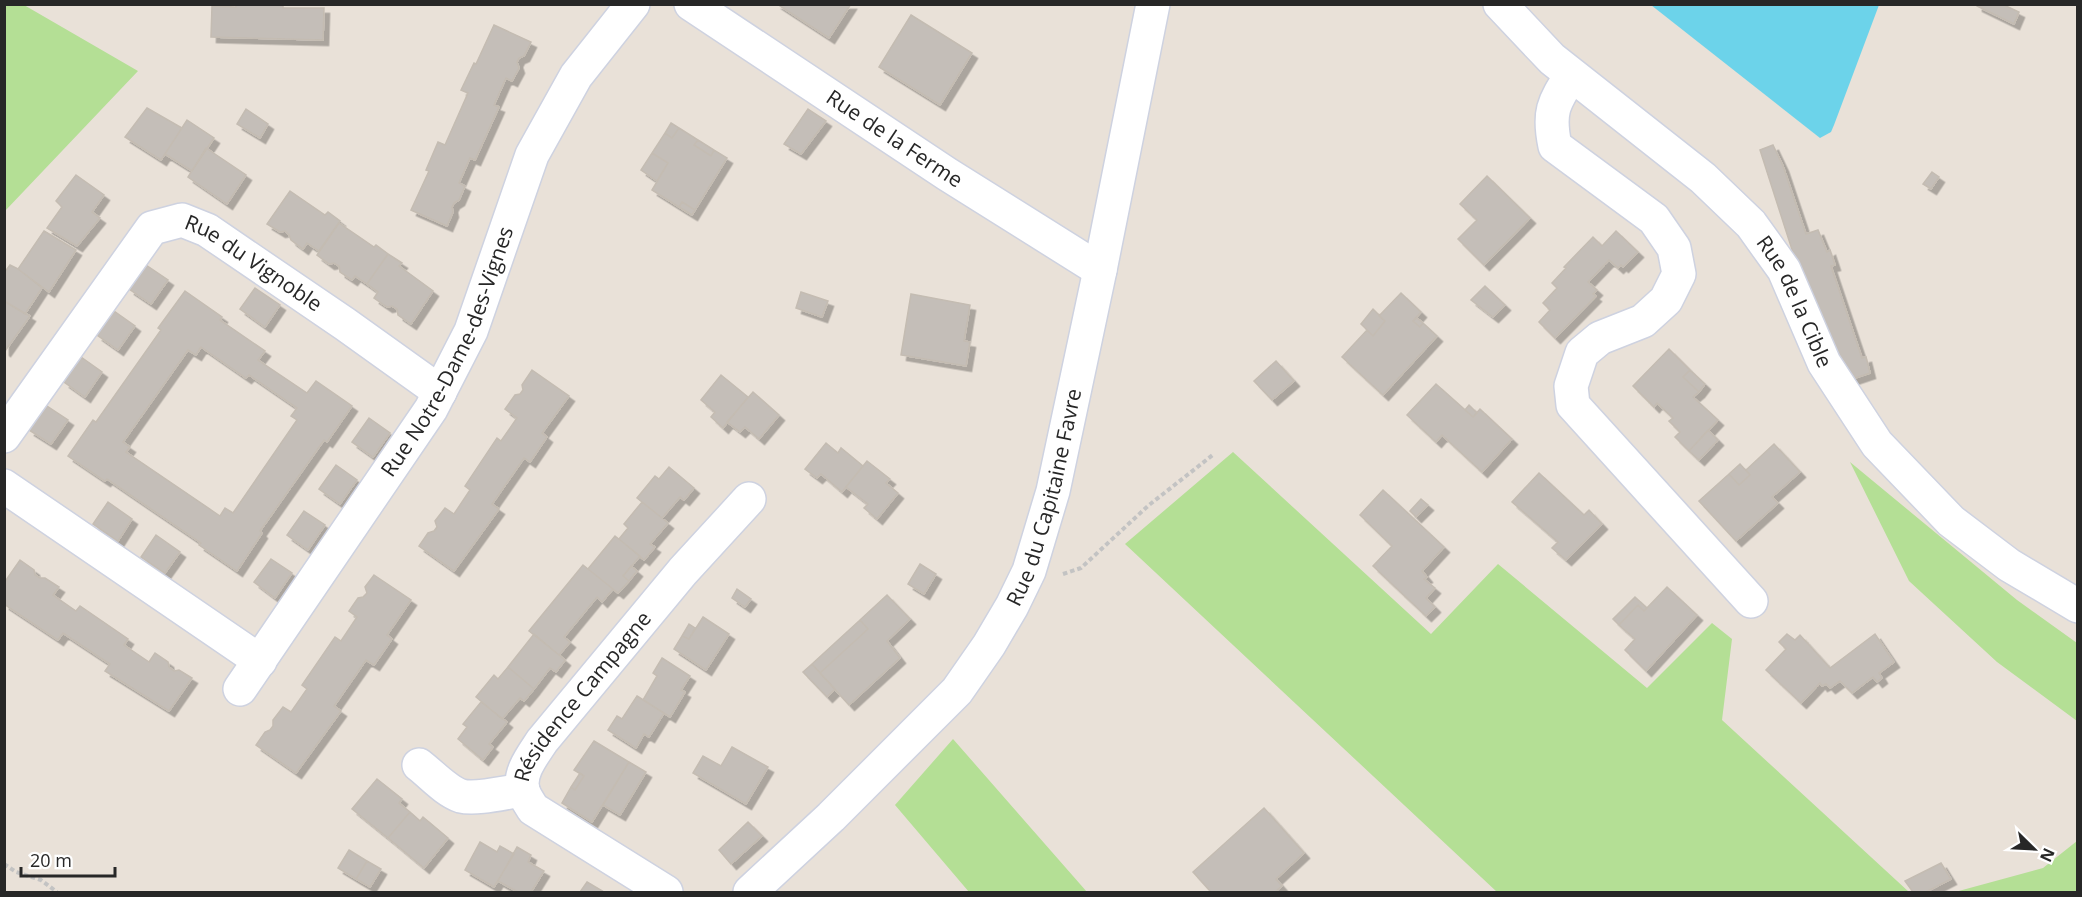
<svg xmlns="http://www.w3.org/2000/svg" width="2082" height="897" viewBox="0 0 2082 897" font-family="'Open Sans',sans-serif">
<defs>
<filter id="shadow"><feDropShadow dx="5.5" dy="5.5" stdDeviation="0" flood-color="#0004"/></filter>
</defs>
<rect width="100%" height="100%" fill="#e9e1d8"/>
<path fill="#b4df95" d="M 5,4 L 24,5 L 138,71 L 5,211 Z
M 1233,452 L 1431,634 L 1498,564 L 1647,688 L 1712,623 L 1732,639 L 1722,720 L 1909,892 L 1497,892 L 1125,544 Z
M 1850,462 L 2017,600 L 2077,643 L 2077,721 L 1997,662 L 1909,581 Z
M 953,739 L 1087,892 L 969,892 L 895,805 Z
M 2077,841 L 2077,892 L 1955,892 L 2043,868 Z"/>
<path fill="#6cd3ea" d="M 1651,5 L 1879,5 L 1834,125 L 1831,132 L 1820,138 Z"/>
<path fill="#c4beb8" stroke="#c4bcb2" stroke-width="1.5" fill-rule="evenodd" filter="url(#shadow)" d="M 236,4 L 283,4 L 283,8 L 324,8 L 323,40 L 211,37 L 212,6 L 236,7 Z
M 777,4 L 851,4 L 829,38 Z
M 1977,4 L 2002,4 L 2019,12 L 2014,24 L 1977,6 Z
M 911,15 L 972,53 L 940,105 L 879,67 Z
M 494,25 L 531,42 L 524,56 L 519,58 L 517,62 L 519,68 L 512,81 L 506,78 L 494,105 L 499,107 L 475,160 L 470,158 L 459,183 L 465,186 L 459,200 L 454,203 L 452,207 L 453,212 L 447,226 L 411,210 L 429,171 L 426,170 L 438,142 L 445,145 L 468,93 L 461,90 L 474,63 L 476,64 Z
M 147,108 L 182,128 L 161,160 L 125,137 Z
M 246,109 L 268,124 L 260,138 L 237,124 Z
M 808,109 L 826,121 L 801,154 L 784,144 Z
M 187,120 L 214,138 L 192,171 L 165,154 Z
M 671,123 L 679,128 L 672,138 L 665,133 Z
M 679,128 L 698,140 L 694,145 L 711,156 L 714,150 L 727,158 L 695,210 L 682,202 L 679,207 L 652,190 L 668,163 L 652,153 L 665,133 L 672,138 Z
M 698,140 L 714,150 L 711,156 L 694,145 Z
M 1773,145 L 1783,166 L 1806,234 L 1818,230 L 1827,252 L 1830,250 L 1835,265 L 1831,266 L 1862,358 L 1866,357 L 1870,373 L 1843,382 L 1823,346 L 1760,150 Z
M 206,148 L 246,175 L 227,204 L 188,177 Z
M 652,153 L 668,163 L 657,181 L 641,170 Z
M 1932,172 L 1939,177 L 1931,189 L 1923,184 Z
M 76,175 L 104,195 L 92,212 L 100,218 L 77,246 L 47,228 L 62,207 L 56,201 Z
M 1487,176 L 1530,218 L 1484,265 L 1458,239 L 1477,220 L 1460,204 Z
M 290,191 L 325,215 L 328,212 L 340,221 L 319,251 L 307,243 L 303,249 L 291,240 L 289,235 L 285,231 L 280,232 L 267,224 Z
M 682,202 L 695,210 L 692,215 L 679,207 Z
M 339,223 L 374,247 L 376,245 L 388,254 L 367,284 L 355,276 L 352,280 L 340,272 L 339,266 L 334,263 L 329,264 L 317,255 Z
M 44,231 L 76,250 L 49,292 L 18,269 Z
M 1616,231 L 1638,252 L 1623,267 L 1621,265 L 1618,268 L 1609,260 L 1588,282 L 1597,290 L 1593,294 L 1596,296 L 1555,338 L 1539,322 L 1550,310 L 1543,303 L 1557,288 L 1552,283 L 1566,268 L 1564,267 L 1593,237 L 1602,246 Z
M 388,254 L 402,263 L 399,266 L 433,291 L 411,324 L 398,315 L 397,309 L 392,306 L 387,307 L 374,298 L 378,292 L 367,284 Z
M 10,265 L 18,269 L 42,288 L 25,314 L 4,301 L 4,273 Z
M 146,265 L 168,280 L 151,304 L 129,289 Z
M 1485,286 L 1505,305 L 1493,317 L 1471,300 Z
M 255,288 L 280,305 L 265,327 L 240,309 Z
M 185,291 L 222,317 L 220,320 L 265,351 L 258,360 L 307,393 L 316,381 L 352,406 L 327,442 L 324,440 L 260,531 L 262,533 L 237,571 L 199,545 L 201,543 L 107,479 L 105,481 L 68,456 L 93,420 L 96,422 L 161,330 L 158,328 ZM 201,347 L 246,378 L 249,375 L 297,408 L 291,416 L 297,420 L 233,513 L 225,508 L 220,516 L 126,452 L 130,447 L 123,442 L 188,350 L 196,355 Z
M 801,292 L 828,301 L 822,317 L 796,308 Z
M 1401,293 L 1421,312 L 1413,321 L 1420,327 L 1423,323 L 1437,336 L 1383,395 L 1342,357 L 1367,330 L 1373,336 L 1385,321 L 1379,316 Z
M 911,294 L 970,305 L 964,341 L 970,342 L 966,366 L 901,355 Z
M 4,301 L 30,316 L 5,351 L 4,350 Z
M 1373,309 L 1385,321 L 1373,336 L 1361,324 Z
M 114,311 L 135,326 L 118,350 L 97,335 Z
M 1417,318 L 1423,323 L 1420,327 L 1413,321 Z
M 1669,349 L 1690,370 L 1683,377 L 1699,392 L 1693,397 L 1718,420 L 1689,451 L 1675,437 L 1680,432 L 1669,421 L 1673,418 L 1657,403 L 1654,407 L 1633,386 Z
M 81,357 L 102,372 L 85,397 L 64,382 Z
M 1276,361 L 1294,381 L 1272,400 L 1254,381 Z
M 532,370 L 569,396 L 542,433 L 547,437 L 530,462 L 524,458 L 492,504 L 499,509 L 454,571 L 419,546 L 428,533 L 434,531 L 437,527 L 435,521 L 445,508 L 454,514 L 470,490 L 465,486 L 497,438 L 501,441 L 517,418 L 505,409 L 515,395 L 520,394 L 523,390 L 522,385 Z
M 1690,370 L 1705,384 L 1699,392 L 1683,377 Z
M 721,375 L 748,397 L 723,428 L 711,417 L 715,412 L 701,400 Z
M 1436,384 L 1473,417 L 1480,409 L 1512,439 L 1482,472 L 1442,435 L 1436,442 L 1407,415 Z
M 753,392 L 779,415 L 759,439 L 745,427 L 740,432 L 727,422 Z
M 1469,405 L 1477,413 L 1473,417 L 1465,410 Z
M 47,406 L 68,420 L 51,444 L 29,430 Z
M 369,418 L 390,433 L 373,457 L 352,442 Z
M 1708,430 L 1718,440 L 1699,460 L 1689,451 Z
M 826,443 L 838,453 L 841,448 L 863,466 L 842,492 L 821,474 L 817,478 L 805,469 Z
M 1774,444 L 1800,472 L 1772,497 L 1778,503 L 1736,541 L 1699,501 L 1729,474 L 1739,485 L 1750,475 L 1746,470 Z
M 867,461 L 890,479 L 886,483 L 898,493 L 877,519 L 864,508 L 868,504 L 846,487 Z
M 1740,464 L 1750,475 L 1739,485 L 1729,474 Z
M 336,465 L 357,480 L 340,504 L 319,489 Z
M 669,467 L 694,488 L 684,500 L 680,497 L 662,518 L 637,498 L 655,476 L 659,479 Z
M 1539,473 L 1584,515 L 1589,510 L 1602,524 L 1566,560 L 1552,548 L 1558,542 L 1512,502 Z
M 1383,490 L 1444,547 L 1422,571 L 1427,577 L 1424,579 L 1435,588 L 1426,598 L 1435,607 L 1426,616 L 1373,566 L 1392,546 L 1360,515 Z
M 1421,499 L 1428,505 L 1416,517 L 1410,511 Z
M 108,502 L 132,519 L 118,541 L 93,524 Z
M 642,502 L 668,523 L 650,544 L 655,547 L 644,560 L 619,539 L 628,528 L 624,524 Z
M 304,511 L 325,525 L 308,550 L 287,535 Z
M 156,535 L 180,552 L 165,573 L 141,557 Z
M 615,536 L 640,556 L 623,576 L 629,581 L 618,593 L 588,569 Z
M 271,559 L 292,573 L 275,598 L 254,582 Z
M 20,560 L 34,570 L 35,575 L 40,578 L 45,578 L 59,587 L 53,595 L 76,611 L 80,606 L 128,639 L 124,645 L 149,662 L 155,653 L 168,662 L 169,667 L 174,671 L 179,670 L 192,678 L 169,711 L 105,671 L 110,664 L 63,633 L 58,640 L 4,604 L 4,583 Z
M 920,564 L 936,574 L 924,594 L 908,584 Z
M 583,565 L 613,589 L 602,602 L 597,597 L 564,637 L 570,642 L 559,655 L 529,631 Z
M 631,566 L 637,571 L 629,581 L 623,576 Z
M 374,575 L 411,600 L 387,635 L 392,639 L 374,665 L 366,660 L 334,706 L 341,711 L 296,773 L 256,745 L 265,732 L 270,730 L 273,726 L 273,720 L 283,707 L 291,712 L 307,689 L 302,685 L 335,637 L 341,641 L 357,617 L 349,611 L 358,598 L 363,597 L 367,593 L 365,587 Z
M 1667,587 L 1697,615 L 1646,671 L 1625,650 L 1635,639 L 1619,625 L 1638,605 L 1644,611 Z
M 737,589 L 751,599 L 745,607 L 732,598 Z
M 887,595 L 910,619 L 887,641 L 900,658 L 849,705 L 820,673 L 868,629 L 860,620 Z
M 1635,597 L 1647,608 L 1644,611 L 1638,605 L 1619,625 L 1613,619 Z
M 703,617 L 729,634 L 706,670 L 674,649 L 682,636 L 689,639 Z
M 860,620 L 868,629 L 820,673 L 812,664 Z
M 689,624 L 695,628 L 689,639 L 682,636 Z
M 534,634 L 565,660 L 556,672 L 550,668 L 534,689 L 508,667 Z
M 1787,634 L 1795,640 L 1800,635 L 1830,668 L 1875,634 L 1894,662 L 1879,673 L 1882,678 L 1877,682 L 1873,677 L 1852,693 L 1840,681 L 1830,688 L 1826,684 L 1822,686 L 1820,683 L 1801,703 L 1766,670 L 1786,649 L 1779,642 Z
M 662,658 L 690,676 L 681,690 L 685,692 L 670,717 L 643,700 L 657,676 L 653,673 Z
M 812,664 L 835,689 L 827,697 L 803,672 Z
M 508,667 L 534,689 L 524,701 L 520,698 L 502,719 L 476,697 L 494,675 L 498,679 Z
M 637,696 L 664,713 L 649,737 L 644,734 L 636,748 L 608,730 L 617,716 L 622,719 Z
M 481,702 L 507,722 L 489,744 L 493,747 L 483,760 L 458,739 L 467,727 L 463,724 Z
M 594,741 L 629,762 L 592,822 L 562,803 L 571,787 L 575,790 L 584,776 L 574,770 Z
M 732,747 L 768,767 L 746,804 L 693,773 L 703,756 L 721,766 Z
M 629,762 L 646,772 L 620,815 L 603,805 Z
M 580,773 L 584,776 L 575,790 L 571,787 Z
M 377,779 L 402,799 L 399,803 L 410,812 L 388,838 L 352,809 Z
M 1264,808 L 1304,853 L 1276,879 L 1282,886 L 1275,892 L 1264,892 L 1262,891 L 1260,892 L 1211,892 L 1193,872 Z
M 410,812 L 420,821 L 423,817 L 448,838 L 424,868 L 388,838 Z
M 748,822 L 762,836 L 731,864 L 719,850 Z
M 480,842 L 497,852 L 500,846 L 514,854 L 494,887 L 465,870 Z
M 517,847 L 531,855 L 528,862 L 544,871 L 531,892 L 518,892 L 498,881 Z
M 349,850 L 367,861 L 356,879 L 338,868 Z
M 367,861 L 381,869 L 370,887 L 356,879 Z
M 1941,863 L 1951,879 L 1926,892 L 1913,892 L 1905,881 Z
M 587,882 L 604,892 L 580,892 Z"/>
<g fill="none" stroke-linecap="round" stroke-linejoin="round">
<defs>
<g id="minor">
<path id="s1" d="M 691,4 L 947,174 L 1100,270"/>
<path id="s2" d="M 1500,4 L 1552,59 L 1703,178 L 1751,224 L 1784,270 L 1824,363 L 1877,444 L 1951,521 L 2009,565 L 2078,606"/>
<path d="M 1571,76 C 1553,103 1548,113 1555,146 L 1654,219 L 1674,248 L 1679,274 L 1666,300 L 1643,321 L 1600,338 L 1582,353 L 1571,386 L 1573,405 L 1751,601"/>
<path id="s3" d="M 4,436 L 152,228 L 182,220 L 207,230 L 345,324 L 440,392"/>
<path d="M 4,486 L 260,661"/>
<path id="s4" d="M 240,689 L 431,409 L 471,331 L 532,155 L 576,76 L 633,4"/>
<path d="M 419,765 C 432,775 446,791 461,796 C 476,800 507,792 523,790"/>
<path id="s5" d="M 666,892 L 533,809 C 530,804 525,797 523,791 C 518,773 533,755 542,741 L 683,571 L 749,499"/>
<path id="s6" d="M 750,892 L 831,817 L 957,691 L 989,645 L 1012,606 L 1029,571 L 1053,491 L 1100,270 L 1153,4"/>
</g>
</defs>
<use href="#minor" stroke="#ced2e0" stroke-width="36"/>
<path stroke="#c3c3c3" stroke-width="4" stroke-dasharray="4.5 3" stroke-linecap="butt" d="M 1063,574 L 1081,568 L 1149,505 L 1214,454
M 4,864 L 16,872 L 41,880 L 57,892"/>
<use href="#minor" stroke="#fff" stroke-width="33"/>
</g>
<g text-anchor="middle" stroke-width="4.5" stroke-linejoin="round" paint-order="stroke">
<g font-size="21" fill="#272727" stroke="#fff">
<text dy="7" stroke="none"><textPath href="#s1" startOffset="244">Rue de la Ferme</textPath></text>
<text dy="7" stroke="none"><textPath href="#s3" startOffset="370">Rue du Vignoble</textPath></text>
<text dy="7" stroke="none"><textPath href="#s2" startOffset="424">Rue de la Cible</textPath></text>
<text dy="7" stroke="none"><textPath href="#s4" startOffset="398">Rue Notre-Dame-des-Vignes</textPath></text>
<text dy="7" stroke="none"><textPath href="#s6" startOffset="504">Rue du Capitaine Favre</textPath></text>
<text dy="7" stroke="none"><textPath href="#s5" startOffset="292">Résidence Campagne</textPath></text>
</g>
</g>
<rect width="2082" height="897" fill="none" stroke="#272727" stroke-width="12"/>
<g transform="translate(2034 849) rotate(114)" stroke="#ffffff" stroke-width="4.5" paint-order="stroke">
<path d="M0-4.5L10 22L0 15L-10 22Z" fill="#272727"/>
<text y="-9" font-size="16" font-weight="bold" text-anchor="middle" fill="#272727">N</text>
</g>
<path d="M21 867v9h94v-9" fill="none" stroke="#272727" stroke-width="3"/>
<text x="30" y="867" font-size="18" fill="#272727" stroke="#ffffff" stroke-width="4.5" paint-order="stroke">20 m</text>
</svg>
